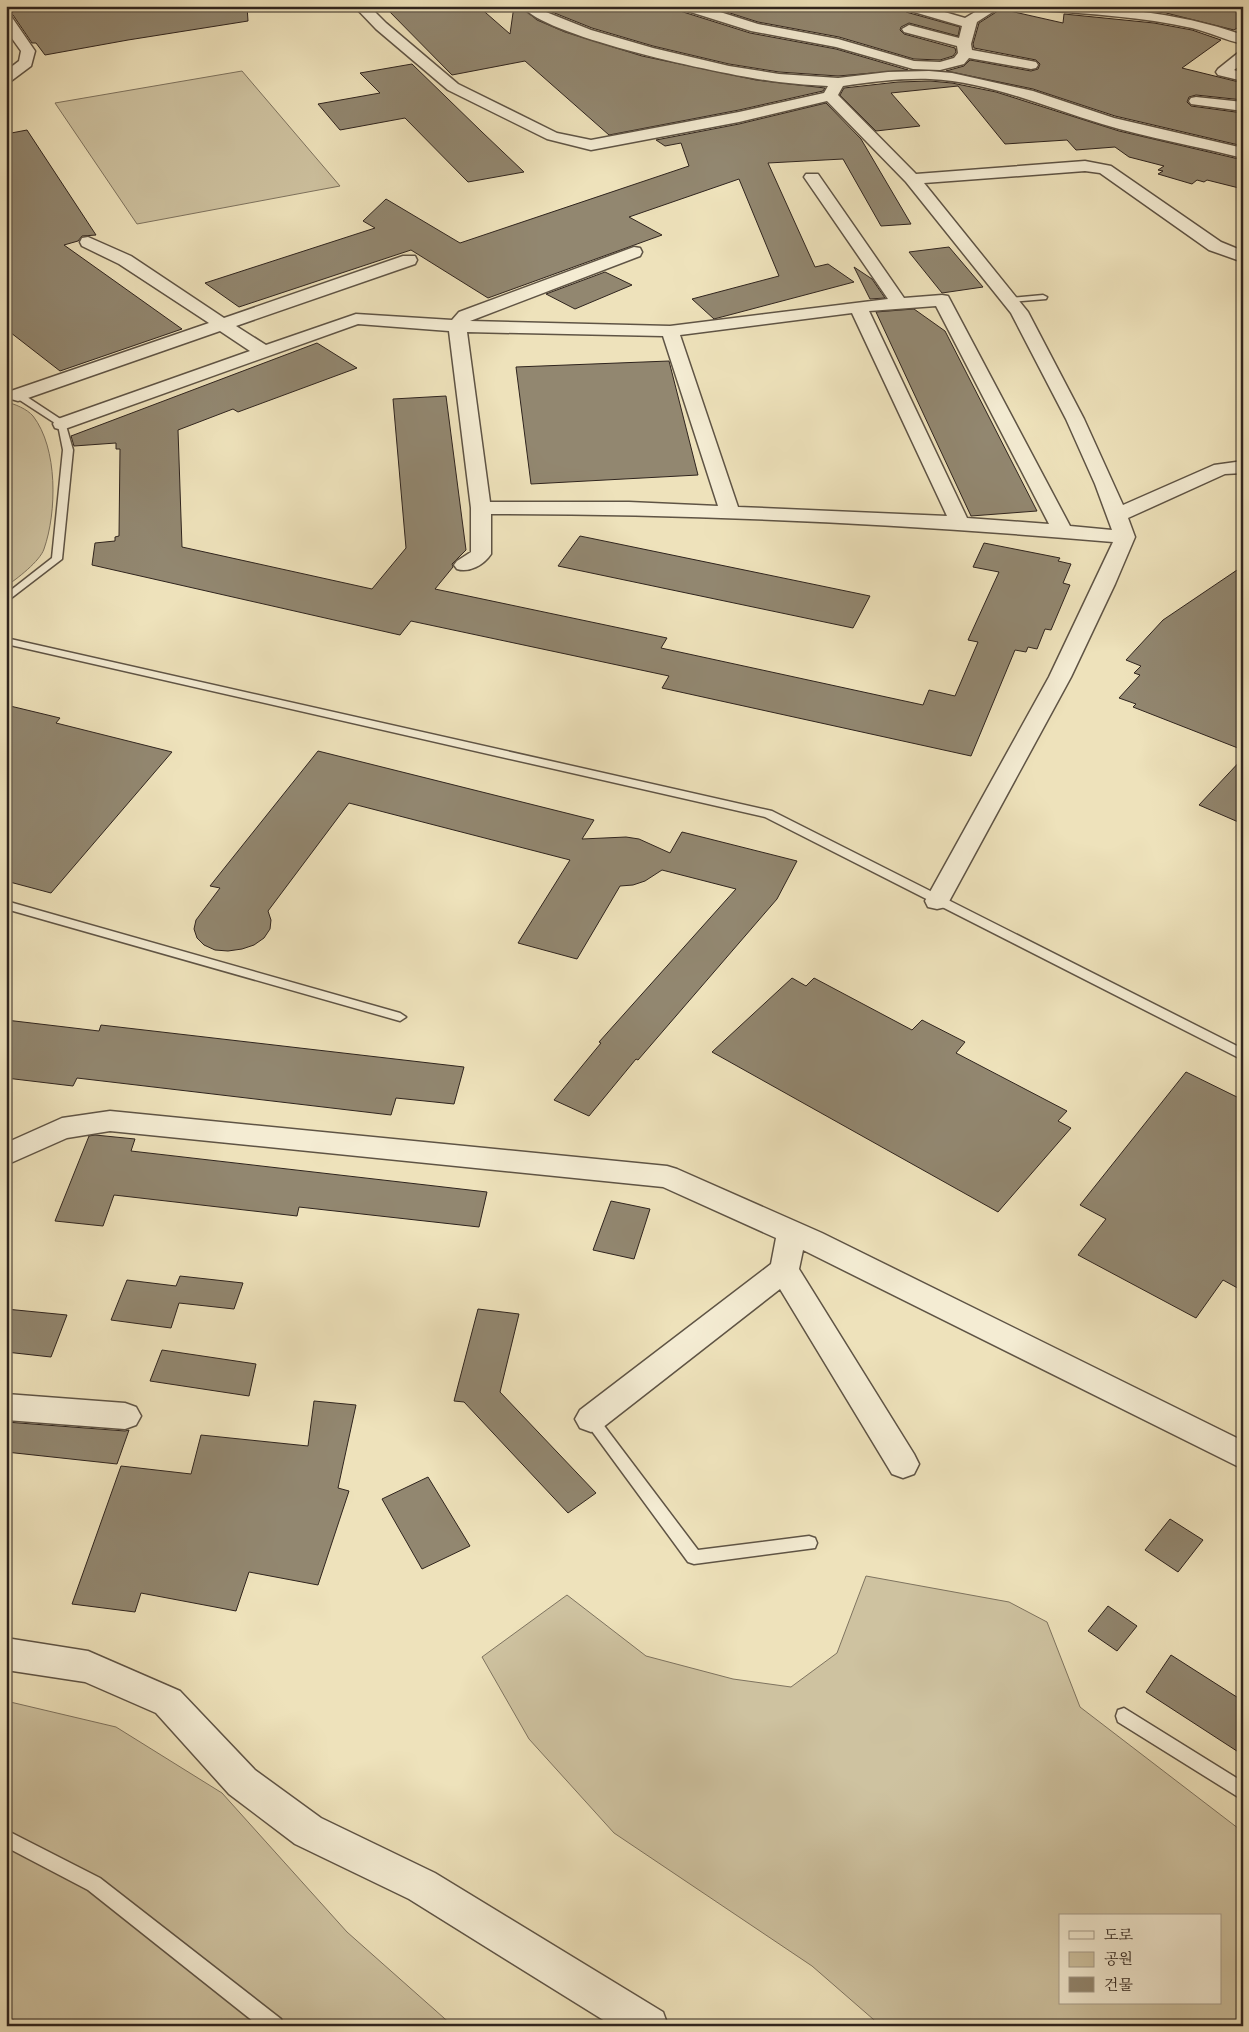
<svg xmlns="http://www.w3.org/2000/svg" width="1249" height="2032" viewBox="0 0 1249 2032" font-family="'IM FELL Great Primer','Noto Serif KR',serif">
<rect width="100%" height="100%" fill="#eee2bb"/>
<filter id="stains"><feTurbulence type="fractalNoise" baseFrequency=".004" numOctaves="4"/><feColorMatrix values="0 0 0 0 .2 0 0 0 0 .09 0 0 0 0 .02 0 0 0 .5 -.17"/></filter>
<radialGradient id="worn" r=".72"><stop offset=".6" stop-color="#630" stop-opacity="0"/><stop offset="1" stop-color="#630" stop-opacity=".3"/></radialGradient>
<path fill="#cec2a0" stroke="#7e735f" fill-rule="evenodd" d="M 242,71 L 340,186 L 137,224 L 55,103 Z
M 6,402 C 15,404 27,409 33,416 C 58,448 57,512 44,549 C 40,561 17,579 6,586 Z
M 866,1576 L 1009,1602 L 1047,1622 L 1080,1707 L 1243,1832 L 1243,2026 L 881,2026 L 812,1966 L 614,1833 L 529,1739 L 482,1657 L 567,1595 L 646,1656 L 733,1679 L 791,1687 L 837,1653 ZM 1060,1916 L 1220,1916 L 1220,2003 L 1060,2003 Z
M 6,1701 L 116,1727 L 222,1793 L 347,1932 L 453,2026 L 6,2026 Z"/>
<path fill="#928770" stroke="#2f241e" d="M 38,6 L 247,6 L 248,21 L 128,40 L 45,55 L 36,43 L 32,43 L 13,15 L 6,13 L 6,11 Z
M 384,6 L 478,6 L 510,34 L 514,6 L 520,6 L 537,20 L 565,32 L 642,56 L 756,80 L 825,88 L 823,91 L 739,110 L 609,135 L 525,61 L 452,75 Z
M 541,6 L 677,6 L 680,11 L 750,33 L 836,49 L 908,70 L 838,76 L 779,72 L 729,64 L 653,46 L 592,28 L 547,10 Z
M 708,6 L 901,6 L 904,7 L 906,12 L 960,27 L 958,36 L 909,23 L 901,27 L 900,30 L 904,34 L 955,48 L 956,52 L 953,56 L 940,60 L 914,59 L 839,37 L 758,22 Z
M 1102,6 L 1243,6 L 1243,24 L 1234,30 L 1166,13 Z
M 1001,9 L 1063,23 L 1064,14 L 1154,23 L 1192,30 L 1221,40 L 1182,68 L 1243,83 L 1243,100 L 1196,95 L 1189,97 L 1187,102 L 1191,106 L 1243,113 L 1243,146 L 1115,116 L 1033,89 L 946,71 L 964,66 L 970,60 L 1031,71 L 1038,69 L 1040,64 L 1036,60 L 974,48 L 973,44 L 979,23 Z
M 412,64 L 482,132 L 524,172 L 468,182 L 405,118 L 340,130 L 318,104 L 380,93 L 360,73 Z
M 930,81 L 952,83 L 996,92 L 1119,131 L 1243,160 L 1243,189 L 1207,180 L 1204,182 L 1197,180 L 1192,184 L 1158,174 L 1163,171 L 1158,170 L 1164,166 L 1129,157 L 1115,147 L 1076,150 L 1067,140 L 1005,144 L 958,86 L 891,93 L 920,126 L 876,131 L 840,95 L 844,88 L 898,82 Z
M 826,103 L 861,139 L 911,224 L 881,226 L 843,159 L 768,163 L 815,267 L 828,264 L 854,282 L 714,319 L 692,299 L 779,276 L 739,179 L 629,217 L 662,235 L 488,298 L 411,250 L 239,307 L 205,283 L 375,228 L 363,221 L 386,199 L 460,243 L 689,166 L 681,143 L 665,146 L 656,140 L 739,124 Z
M 27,130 L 96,235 L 82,236 L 78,241 L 64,245 L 182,329 L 60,371 L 6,329 L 6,134 Z
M 949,247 L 983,287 L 942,293 L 909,252 Z
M 854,267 L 872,279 L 885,298 L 870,299 Z
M 605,272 L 632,285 L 575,309 L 546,294 Z
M 914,309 L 945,331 L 1037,511 L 971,516 L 876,312 Z
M 317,343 L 357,368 L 238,412 L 233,409 L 178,430 L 182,547 L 372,589 L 406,548 L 393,399 L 446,396 L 466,550 L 452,564 L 453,567 L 435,589 L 667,638 L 661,648 L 923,705 L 929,690 L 955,696 L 978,642 L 968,640 L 999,572 L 973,567 L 984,543 L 1060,558 L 1058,561 L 1071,564 L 1063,583 L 1070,585 L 1051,630 L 1045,629 L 1037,649 L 1028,647 L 1026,652 L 1015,650 L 971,756 L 662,688 L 669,676 L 411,621 L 400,635 L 92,565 L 95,543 L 115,541 L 115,537 L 119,536 L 120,449 L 116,449 L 116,443 L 74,446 L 71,436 Z
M 669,361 L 698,475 L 531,484 L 516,367 Z
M 580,536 L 870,596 L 853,628 L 558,566 Z
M 1243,566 L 1243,750 L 1133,707 L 1136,704 L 1119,698 L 1140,675 L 1134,673 L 1141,666 L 1126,660 L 1163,620 Z
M 6,705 L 60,718 L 56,723 L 172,752 L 51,893 L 6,881 Z
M 318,751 L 594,820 L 582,839 L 626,837 L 639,839 L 670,853 L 682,832 L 797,861 L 777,899 L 638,1060 L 636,1059 L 589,1116 L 554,1100 L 601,1043 L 599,1042 L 736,889 L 662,870 L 645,881 L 633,885 L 620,886 L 577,959 L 518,943 L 570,860 L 349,803 L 268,911 L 271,920 L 270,929 L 264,938 L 254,945 L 242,949 L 228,951 L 215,950 L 204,945 L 197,938 L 194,929 L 196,920 L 220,888 L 210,886 Z
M 1243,758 L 1243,824 L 1199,805 Z
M 792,978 L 806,986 L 814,978 L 912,1030 L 922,1020 L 965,1042 L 956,1053 L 1067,1111 L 1058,1121 L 1071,1128 L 998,1212 L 712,1052 Z
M 6,1020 L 99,1031 L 101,1025 L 464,1067 L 454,1104 L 396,1098 L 391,1115 L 77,1078 L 73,1086 L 6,1078 Z
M 1186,1072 L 1243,1100 L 1243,1291 L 1223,1280 L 1196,1318 L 1078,1255 L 1106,1219 L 1080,1205 Z
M 95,1135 L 135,1139 L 131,1151 L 487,1192 L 479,1227 L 299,1207 L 297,1216 L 114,1195 L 103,1226 L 55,1221 L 89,1136 Z
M 611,1201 L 650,1209 L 634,1259 L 593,1250 Z
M 180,1276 L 243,1283 L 234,1309 L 179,1303 L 171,1328 L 111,1320 L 127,1280 L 176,1286 Z
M 6,1309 L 67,1315 L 51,1357 L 6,1352 Z
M 478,1309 L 519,1314 L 500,1392 L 596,1493 L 568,1513 L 464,1402 L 454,1401 Z
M 162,1350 L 256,1364 L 249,1396 L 150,1381 Z
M 314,1401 L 356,1405 L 338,1488 L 349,1491 L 318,1585 L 249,1572 L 236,1611 L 141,1593 L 135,1612 L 72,1604 L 121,1466 L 191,1474 L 201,1435 L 308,1446 Z
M 6,1422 L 125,1431 L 129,1430 L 117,1464 L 6,1452 Z
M 428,1477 L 470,1546 L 422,1569 L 382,1499 Z
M 1170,1519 L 1203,1540 L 1178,1572 L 1145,1550 Z
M 1108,1606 L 1137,1626 L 1117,1651 L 1088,1631 Z
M 1171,1655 L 1243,1701 L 1243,1755 L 1146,1692 Z"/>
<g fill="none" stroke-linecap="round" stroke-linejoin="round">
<defs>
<path id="lane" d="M 1043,295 L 1047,297 L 1046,299 L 1009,302 L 1005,300 L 1009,298 Z
M 6,390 L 21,393 L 65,422 L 73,450 L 62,559 L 6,602 L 6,594 L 52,558 L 63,450 L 58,425 L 15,397 L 6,396 Z
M 6,638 L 772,811 L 1243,1049 L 1243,1060 L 765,817 L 6,644 Z
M 6,901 L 400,1013 L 406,1017 L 400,1021 L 6,909 Z
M 591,1413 L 596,1415 L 698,1550 L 809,1536 L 815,1538 L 817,1543 L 815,1548 L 694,1564 L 688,1562 L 586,1423 L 584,1419 L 586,1415 Z
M 1124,1708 L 1243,1782 L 1243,1800 L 1118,1722 L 1116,1716 L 1118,1710 Z
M 6,1830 L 100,1878 L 281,2019 L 283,2026 L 259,2026 L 88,1890 L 6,1847 Z"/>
<path id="street" d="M 354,6 L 369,6 L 386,23 L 458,84 L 557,133 L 591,140 L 739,112 L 824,93 L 828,86 C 812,85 795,84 779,82 C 734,77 546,38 522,6 L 538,6 L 546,12 L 591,30 L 653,48 L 729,66 L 779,74 L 838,78 L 888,72 L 929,71 L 952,73 L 1033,91 L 1114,118 L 1243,148 L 1243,158 C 1196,146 1148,138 1102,124 C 1046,107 990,82 930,79 C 901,78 872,82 843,86 L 838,95 L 916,174 L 1085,161 L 1111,166 L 1221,242 L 1243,251 L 1243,262 L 1209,250 L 1100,173 L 1085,171 L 924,183 L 1028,312 L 1084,419 L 1123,505 L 1214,465 L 1243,461 L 1243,473 L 1225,474 L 1128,518 L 1135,537 L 1115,584 L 1071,677 L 946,907 L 937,909 L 928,907 L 925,901 L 1049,677 L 1113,542 C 906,524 699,514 491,514 L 491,554 C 484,565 469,573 457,569 L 454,565 L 457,561 L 471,552 L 471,508 L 449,331 L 358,324 L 62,430 L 55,428 L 53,424 L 55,420 L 250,351 L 220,331 L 25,399 L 18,401 L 11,399 L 9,395 L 11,391 L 209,323 L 119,264 L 82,246 L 80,242 L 82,238 L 88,237 L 131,256 L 224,318 L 403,256 L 415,256 L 417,260 L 415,264 L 236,326 L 266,345 L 356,314 L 452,320 L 459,312 L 634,247 L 640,248 L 642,252 L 640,256 L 470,321 L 670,326 L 888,299 L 804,177 L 806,174 L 818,174 L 904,298 L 942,295 L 948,296 L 1070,526 L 1112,530 L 1095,484 L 1066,419 L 1011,313 L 906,182 L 827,101 L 739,122 L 591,150 L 547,139 L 448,90 L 376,29 ZM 936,306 L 1049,524 L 967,518 L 869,311 ZM 852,313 L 947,516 L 738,507 L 680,335 ZM 467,332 L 663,336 L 718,506 L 629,502 L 490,502 Z
M 679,6 L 701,6 L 758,24 L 838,39 L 914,61 L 940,62 L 954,58 L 958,53 L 957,46 L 904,32 L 902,29 L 909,25 L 959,38 L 962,26 L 907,10 L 906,6 L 924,6 L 965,18 L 985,6 L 1002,6 L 977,22 L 971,44 L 972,50 L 1031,61 L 1036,62 L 1038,65 L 1036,68 L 1031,69 L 969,58 L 964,64 L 940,70 L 913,69 L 836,47 L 751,31 L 681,9 Z
M 1033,6 C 1105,6 1175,11 1243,35 L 1243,44 C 1225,40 1209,32 1192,28 C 1142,17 1091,14 1040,10 Z
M 6,15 L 11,16 L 35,51 L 31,66 L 11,81 L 6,82 L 6,71 L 19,61 L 21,51 L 6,30 Z
M 1243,52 L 1243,63 L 1234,70 L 1243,73 L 1243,81 L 1218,75 L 1216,72 L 1218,69 L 1238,53 Z
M 1196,97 L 1243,102 L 1243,111 L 1191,104 L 1189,101 L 1191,98 Z
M 110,1111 L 667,1166 L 677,1169 L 822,1233 L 1243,1441 L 1243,1469 L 803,1250 L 799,1269 L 914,1454 L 919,1464 L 914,1474 L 903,1478 L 892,1474 L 780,1289 L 602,1428 L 591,1432 L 580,1428 L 575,1419 L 580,1410 L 771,1264 L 776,1238 L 663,1187 L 110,1131 L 67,1138 L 6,1165 L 6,1143 L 62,1118 Z
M 6,1394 L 125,1403 L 136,1407 L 141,1416 L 136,1425 L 125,1429 L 6,1420 Z
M 6,1638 L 88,1651 L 180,1691 L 255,1770 L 321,1818 L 435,1873 L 663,2012 L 668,2026 L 613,2026 L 409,1899 L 295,1844 L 229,1794 L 156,1713 L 85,1682 L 6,1670 Z"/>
</defs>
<use href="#lane" stroke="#5f5445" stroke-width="3"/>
<use href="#street" stroke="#5f5445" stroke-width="3"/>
<path stroke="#2f241e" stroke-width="4" stroke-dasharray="2 3" stroke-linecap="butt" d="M 6,2021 L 12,2021 L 17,2026"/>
<use href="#lane" fill="#f4ecd3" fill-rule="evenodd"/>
<use href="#street" fill="#f4ecd3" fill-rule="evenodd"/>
</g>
<rect width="1249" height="2032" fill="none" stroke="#eee2bb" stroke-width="25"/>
<rect x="8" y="8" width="1234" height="2017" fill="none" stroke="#2f241e" stroke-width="2.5"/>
<rect x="12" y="12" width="1224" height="2007" fill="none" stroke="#2f241e"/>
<rect x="1059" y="1914" width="162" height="90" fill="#f4ecd3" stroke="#a59c8b"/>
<rect x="1069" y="1931" width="25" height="8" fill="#f4ecd3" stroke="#a59c8b"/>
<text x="1104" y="1940" font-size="15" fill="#2f241e">도로</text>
<rect x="1069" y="1952" width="25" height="15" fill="#cec2a0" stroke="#a59c8b"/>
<text x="1104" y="1964" font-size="15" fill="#2f241e">공원</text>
<rect x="1069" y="1977" width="25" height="15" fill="#928770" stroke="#a59c8b"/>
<text x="1104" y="1990" font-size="15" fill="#2f241e">건물</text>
<rect width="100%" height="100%" filter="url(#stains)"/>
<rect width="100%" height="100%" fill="url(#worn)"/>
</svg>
